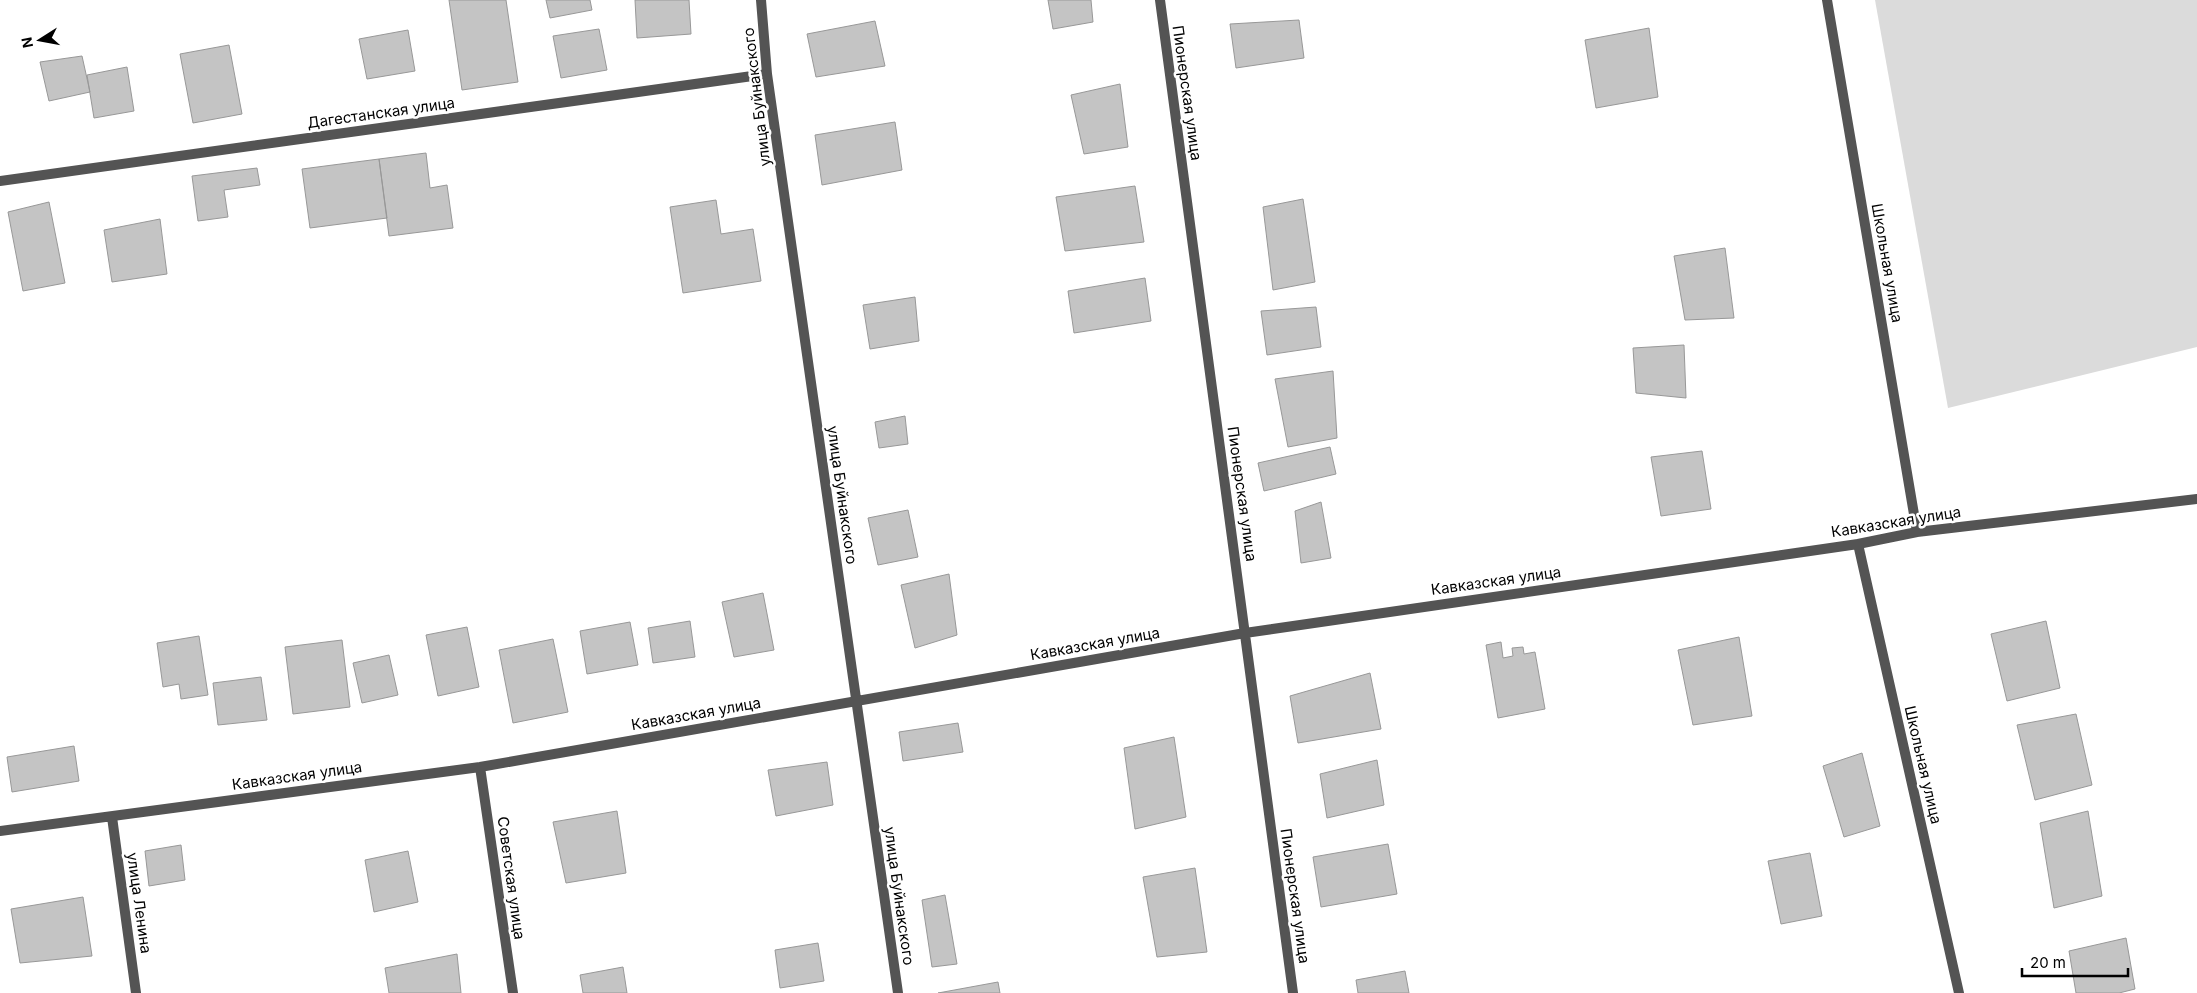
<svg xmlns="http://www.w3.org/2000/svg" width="2197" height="993" viewBox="0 0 2197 993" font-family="Inter,sans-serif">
<rect width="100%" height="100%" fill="#fff"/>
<path fill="#dbdbdb" d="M 1875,0 L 2197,0 L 2197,347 L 1948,408 Z"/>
<path fill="#c4c4c4" stroke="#989898" d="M 449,0 L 506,0 L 518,82 L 462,90 Z
M 546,0 L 590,0 L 592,10 L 550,18 Z
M 635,0 L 689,0 L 691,34 L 637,38 Z
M 1048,0 L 1091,0 L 1093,22 L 1053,29 Z
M 1299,20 L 1304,58 L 1236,68 L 1230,24 Z
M 875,21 L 885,66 L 816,77 L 807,34 Z
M 1649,28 L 1658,97 L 1596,108 L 1585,40 Z
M 599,29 L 607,70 L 561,78 L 553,36 Z
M 408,30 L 415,71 L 367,79 L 359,39 Z
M 229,45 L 242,114 L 193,123 L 180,54 Z
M 82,56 L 90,92 L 49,101 L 40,62 Z
M 127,67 L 134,111 L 94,118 L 87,75 Z
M 1120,84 L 1128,147 L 1084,154 L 1071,95 Z
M 895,122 L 902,170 L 822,185 L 815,135 Z
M 426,153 L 430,188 L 447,185 L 453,228 L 389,236 L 379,159 Z
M 379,159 L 387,218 L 310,228 L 302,169 Z
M 257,168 L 260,185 L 224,190 L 228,217 L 198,221 L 192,176 Z
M 1135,186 L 1144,242 L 1065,251 L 1056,197 Z
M 1303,199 L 1315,282 L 1273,290 L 1263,207 Z
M 716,200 L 721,234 L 753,229 L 761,281 L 683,293 L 670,207 Z
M 49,202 L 65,283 L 23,291 L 8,212 Z
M 160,219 L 167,274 L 112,282 L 104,230 Z
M 1725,248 L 1734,318 L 1685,320 L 1674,256 Z
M 1145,278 L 1151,321 L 1074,333 L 1068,291 Z
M 915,297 L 919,341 L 870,349 L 863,305 Z
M 1316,307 L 1321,347 L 1267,355 L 1261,311 Z
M 1684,345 L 1686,398 L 1636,393 L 1633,348 Z
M 1333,371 L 1337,438 L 1288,447 L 1275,379 Z
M 905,416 L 908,444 L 879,448 L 875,422 Z
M 1330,447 L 1336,474 L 1264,491 L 1258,463 Z
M 1702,451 L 1711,509 L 1661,516 L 1651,457 Z
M 1321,502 L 1331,558 L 1301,563 L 1295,511 Z
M 908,510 L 918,557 L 878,565 L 868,518 Z
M 949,574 L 957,635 L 915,648 L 901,585 Z
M 763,593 L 774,650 L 734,657 L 722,602 Z
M 690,621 L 695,657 L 653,663 L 648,628 Z
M 2046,621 L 2060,688 L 2007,701 L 1991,634 Z
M 630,622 L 638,665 L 587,674 L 580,631 Z
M 467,627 L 479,687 L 438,696 L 426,635 Z
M 199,636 L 208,695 L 181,699 L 179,684 L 163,687 L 157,643 Z
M 1739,637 L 1752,716 L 1693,725 L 1678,650 Z
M 553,639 L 568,712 L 513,723 L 499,650 Z
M 342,640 L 350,707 L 293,714 L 285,647 Z
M 1501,642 L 1503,658 L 1513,656 L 1512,648 L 1523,647 L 1524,654 L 1535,652 L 1545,709 L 1498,718 L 1486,645 Z
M 389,655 L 398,695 L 362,703 L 353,663 Z
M 1370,673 L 1381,729 L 1298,743 L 1290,696 Z
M 261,677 L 267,720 L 218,725 L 213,683 Z
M 2076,714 L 2092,785 L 2035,800 L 2017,725 Z
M 958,723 L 963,752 L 903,761 L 899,732 Z
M 1174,737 L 1186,817 L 1135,829 L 1124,748 Z
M 74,746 L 79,781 L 12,792 L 7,757 Z
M 1862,753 L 1880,826 L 1844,837 L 1823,766 Z
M 1377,760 L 1384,805 L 1327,818 L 1320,774 Z
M 827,762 L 833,805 L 776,816 L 768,770 Z
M 617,811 L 626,873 L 566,883 L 553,822 Z
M 2088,811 L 2102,896 L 2054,908 L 2040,823 Z
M 1388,844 L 1397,894 L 1321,907 L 1313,857 Z
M 181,845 L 185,880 L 149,886 L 145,851 Z
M 408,851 L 418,902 L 374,912 L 365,860 Z
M 1810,853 L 1822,916 L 1781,924 L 1768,861 Z
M 1195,868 L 1207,952 L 1157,957 L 1143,877 Z
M 945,895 L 957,964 L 932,967 L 922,900 Z
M 83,897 L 92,956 L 20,963 L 11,909 Z
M 2126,938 L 2135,989 L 2119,993 L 2076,993 L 2069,951 Z
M 818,943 L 824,981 L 780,988 L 775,950 Z
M 457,954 L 461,993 L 389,993 L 385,968 Z
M 623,967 L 627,993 L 583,993 L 580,975 Z
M 1405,971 L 1409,993 L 1358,993 L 1356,980 Z
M 998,982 L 1000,993 L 938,993 Z"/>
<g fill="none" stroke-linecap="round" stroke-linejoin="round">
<path stroke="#545454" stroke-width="10" d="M 761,0 L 767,74 L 898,993
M 1160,0 L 1293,993
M 1827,0 L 1917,532
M 0,181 L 767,74
M 1858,544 L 1959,993
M 480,767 L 513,993
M 112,817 L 136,993
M 0,831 L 480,767 L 1245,633 L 1858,544 L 1917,532 L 2197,499"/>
</g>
<g text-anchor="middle" stroke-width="5" stroke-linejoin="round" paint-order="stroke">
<g font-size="15" fill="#000" stroke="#fff">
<text transform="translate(1187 93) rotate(82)" y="5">Пионерская улица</text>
<text transform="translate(757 97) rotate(-97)" y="5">улица Буйнакского</text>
<text transform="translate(381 113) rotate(-8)" y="5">Дагестанская улица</text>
<text transform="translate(1887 263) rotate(80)" y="5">Школьная улица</text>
<text transform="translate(1242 494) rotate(82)" y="5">Пионерская улица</text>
<text transform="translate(842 495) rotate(82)" y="5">улица Буйнакского</text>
<text transform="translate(1896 522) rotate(-9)" y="5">Кавказская улица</text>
<text transform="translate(1496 581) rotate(-8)" y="5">Кавказская улица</text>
<text transform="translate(1095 644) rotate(-10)" y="5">Кавказская улица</text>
<text transform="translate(696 714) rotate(-10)" y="5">Кавказская улица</text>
<text transform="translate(1923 765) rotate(77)" y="5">Школьная улица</text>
<text transform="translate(297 776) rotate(-8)" y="5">Кавказская улица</text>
<text transform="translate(511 878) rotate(82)" y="5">Советская улица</text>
<text transform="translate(899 896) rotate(82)" y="5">улица Буйнакского</text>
<text transform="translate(1295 896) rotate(82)" y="5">Пионерская улица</text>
<text transform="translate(139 903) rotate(82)" y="5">улица Ленина</text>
</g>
</g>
<g transform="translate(40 40) rotate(259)" stroke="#ffffff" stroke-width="4" paint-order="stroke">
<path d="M0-4L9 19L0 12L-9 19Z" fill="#000000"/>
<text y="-8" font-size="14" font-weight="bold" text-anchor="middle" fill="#000000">N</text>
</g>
<path d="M2022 968v8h106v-8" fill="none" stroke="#000000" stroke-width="2.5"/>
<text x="2030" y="968" font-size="15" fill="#000000" stroke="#ffffff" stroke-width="4" paint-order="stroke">20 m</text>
</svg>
